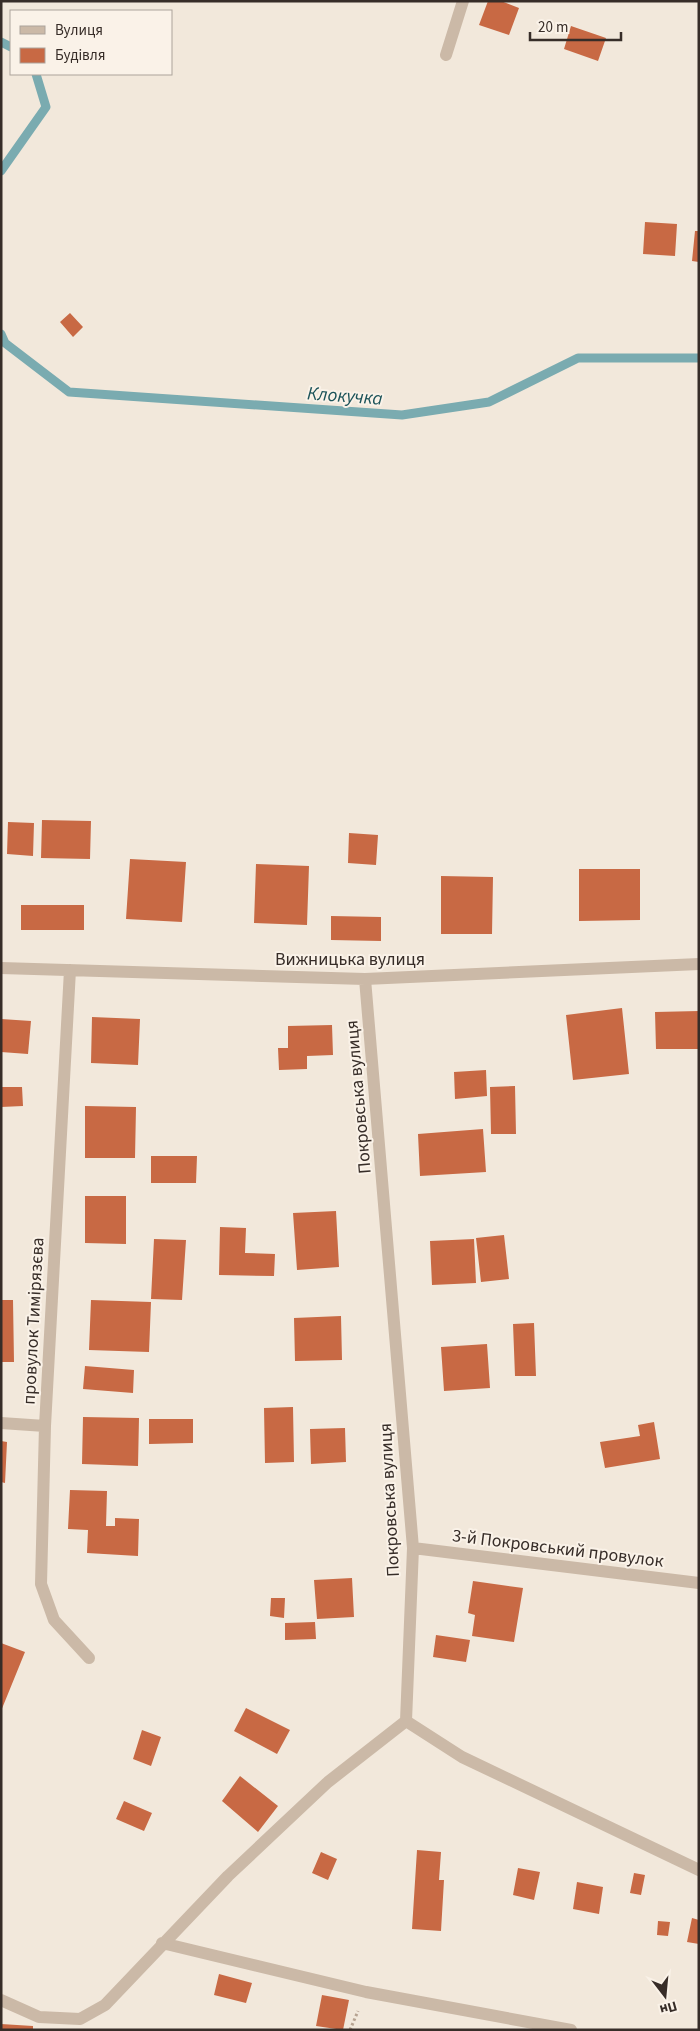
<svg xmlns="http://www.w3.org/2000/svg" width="700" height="2031" viewBox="0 0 700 2031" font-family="'Source Sans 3',sans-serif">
<rect width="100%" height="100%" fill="#f2e8db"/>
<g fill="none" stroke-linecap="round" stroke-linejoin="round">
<path stroke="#7aabb0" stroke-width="9" d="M 1,42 L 11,47
M 1,171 L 46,107 L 36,74
M 1,334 L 5,343 L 69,392 L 402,415 L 489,402 L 578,358 L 699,358"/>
</g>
<path fill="#c86944" d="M 488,1 L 501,1 L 519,8 L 509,35 L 479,25 Z
M 571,26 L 606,38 L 598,61 L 564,49 Z
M 645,222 L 677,224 L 675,256 L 643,254 Z
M 695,231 L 699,231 L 699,262 L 692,261 Z
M 70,313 L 83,327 L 73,337 L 60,322 Z
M 42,820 L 91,821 L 90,859 L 41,858 Z
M 8,822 L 34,823 L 33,856 L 7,854 Z
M 349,833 L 378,835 L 376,865 L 348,863 Z
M 130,859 L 186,862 L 182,922 L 126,919 Z
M 256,864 L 309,866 L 307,925 L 254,923 Z
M 579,869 L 640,869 L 640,920 L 579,921 Z
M 441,876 L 493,877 L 492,934 L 441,934 Z
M 21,905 L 84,905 L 84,930 L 21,930 Z
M 331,916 L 381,917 L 381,941 L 331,940 Z
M 622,1008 L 629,1074 L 573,1080 L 566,1015 Z
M 699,1011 L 699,1049 L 656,1049 L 655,1012 Z
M 92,1017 L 140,1019 L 138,1065 L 91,1063 Z
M 1,1019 L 31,1021 L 28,1054 L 1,1052 Z
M 332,1025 L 333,1055 L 307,1056 L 307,1069 L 279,1070 L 278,1048 L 288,1048 L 288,1026 Z
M 486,1070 L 487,1096 L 455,1099 L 454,1072 Z
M 515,1086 L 516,1134 L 491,1134 L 490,1087 Z
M 1,1087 L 22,1087 L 23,1106 L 1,1107 Z
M 85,1106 L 136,1107 L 135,1158 L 85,1158 Z
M 483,1129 L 486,1172 L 420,1176 L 418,1134 Z
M 151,1156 L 197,1156 L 196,1183 L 151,1183 Z
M 85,1196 L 126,1196 L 126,1244 L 85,1243 Z
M 336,1211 L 339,1267 L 297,1270 L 293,1213 Z
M 220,1227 L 246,1228 L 245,1253 L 275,1254 L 274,1276 L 219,1275 Z
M 504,1235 L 509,1279 L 481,1282 L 476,1238 Z
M 154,1239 L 186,1240 L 182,1300 L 151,1299 Z
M 474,1239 L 476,1283 L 432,1285 L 430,1241 Z
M 1,1300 L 13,1300 L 14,1362 L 1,1362 Z
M 91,1300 L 151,1302 L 149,1352 L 89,1350 Z
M 341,1316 L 342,1360 L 295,1361 L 294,1318 Z
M 534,1323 L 536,1376 L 515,1376 L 513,1324 Z
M 487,1344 L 490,1388 L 444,1391 L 441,1347 Z
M 85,1366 L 134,1370 L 133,1393 L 83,1389 Z
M 293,1407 L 294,1462 L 265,1463 L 264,1408 Z
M 83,1417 L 139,1418 L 138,1466 L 82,1464 Z
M 149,1419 L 193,1419 L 193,1443 L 149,1444 Z
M 654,1422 L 660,1459 L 605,1468 L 600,1442 L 640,1436 L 638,1425 Z
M 345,1428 L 346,1462 L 311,1464 L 310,1429 Z
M 1,1441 L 7,1442 L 5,1483 L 1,1482 Z
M 70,1490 L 107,1491 L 106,1526 L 115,1526 L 115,1518 L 139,1519 L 138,1556 L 87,1553 L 88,1530 L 68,1529 Z
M 352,1578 L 354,1617 L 317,1619 L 314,1580 Z
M 473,1581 L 523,1588 L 514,1642 L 472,1636 L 475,1615 L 468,1613 Z
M 271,1598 L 285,1598 L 284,1618 L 270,1616 Z
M 315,1622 L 316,1639 L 285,1640 L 285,1623 Z
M 436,1635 L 470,1640 L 466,1662 L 433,1657 Z
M 1,1643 L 25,1652 L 1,1711 Z
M 246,1708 L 290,1730 L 277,1754 L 234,1731 Z
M 142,1730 L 161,1737 L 151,1766 L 133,1759 Z
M 240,1776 L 278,1806 L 258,1832 L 222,1801 Z
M 124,1801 L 152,1813 L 144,1831 L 116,1819 Z
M 417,1850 L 441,1852 L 439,1880 L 444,1880 L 441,1931 L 412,1929 Z
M 321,1852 L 337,1859 L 328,1880 L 312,1873 Z
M 518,1868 L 540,1872 L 534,1900 L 513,1895 Z
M 634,1873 L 645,1875 L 641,1895 L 630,1893 Z
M 577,1882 L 603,1887 L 599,1914 L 573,1909 Z
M 692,1918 L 699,1920 L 699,1944 L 687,1942 Z
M 658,1921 L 670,1922 L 668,1936 L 657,1935 Z
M 219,1974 L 252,1983 L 246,2003 L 214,1995 Z
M 322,1995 L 349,2000 L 343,2030 L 316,2026 Z
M 1,2024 L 33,2026 L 33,2030 L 1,2030 Z"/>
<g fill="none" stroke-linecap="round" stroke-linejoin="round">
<path stroke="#b7a391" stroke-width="3" stroke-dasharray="2.5 2.5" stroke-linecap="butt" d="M 350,2030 L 358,2011"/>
<path stroke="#cbb9a7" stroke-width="12" d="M 446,55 L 463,1
M 1,968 L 365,979 L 699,964
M 70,970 L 45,1426 L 41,1584 L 54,1620 L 89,1658
M 365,979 L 413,1548 L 406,1721 L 462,1757 L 699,1870
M 1,1423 L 45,1426
M 413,1548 L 699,1583
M 162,1943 L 366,1992 L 571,2030
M 1,2000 L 39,2017 L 80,2019 L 105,2005 L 228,1876 L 328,1782 L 406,1721"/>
</g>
<g text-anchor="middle" stroke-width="4" stroke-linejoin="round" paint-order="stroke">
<g font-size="18" fill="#372d28" stroke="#faf2e8">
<text x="350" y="965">Вижницька вулиця</text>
<text transform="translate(358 1097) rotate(-95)" y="6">Покровська вулиця</text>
<text transform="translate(33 1321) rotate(-87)" y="6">провулок Тимірязєва</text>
<text transform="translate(389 1500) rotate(-93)" y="6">Покровська вулиця</text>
<text transform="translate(558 1548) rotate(7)" y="6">3-й Покровський провулок</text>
</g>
<g font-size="19" font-style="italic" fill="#1c5359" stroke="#faf2e8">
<text transform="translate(345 395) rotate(4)" y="7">Клокучка</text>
</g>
</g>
<rect width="700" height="2031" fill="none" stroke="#372d28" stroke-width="5"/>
<rect x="10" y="10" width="162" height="65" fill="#faf2e8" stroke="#aca39b"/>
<rect x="20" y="26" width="25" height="8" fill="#cbb9a7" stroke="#aca39b"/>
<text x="55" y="35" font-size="15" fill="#372d28">Вулиця</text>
<rect x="20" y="48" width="25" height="15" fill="#c86944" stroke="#aca39b"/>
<text x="55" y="60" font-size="15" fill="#372d28">Будівля</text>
<g transform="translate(665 1996) rotate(164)" stroke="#faf2e8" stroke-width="4" paint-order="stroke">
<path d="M0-4L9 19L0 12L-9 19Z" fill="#372d28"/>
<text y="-8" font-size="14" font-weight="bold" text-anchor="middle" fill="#372d28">Пн</text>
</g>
<path d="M530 32v8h91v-8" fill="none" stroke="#372d28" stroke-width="2.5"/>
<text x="538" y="32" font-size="15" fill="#372d28" stroke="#faf2e8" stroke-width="4" paint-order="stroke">20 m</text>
</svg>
